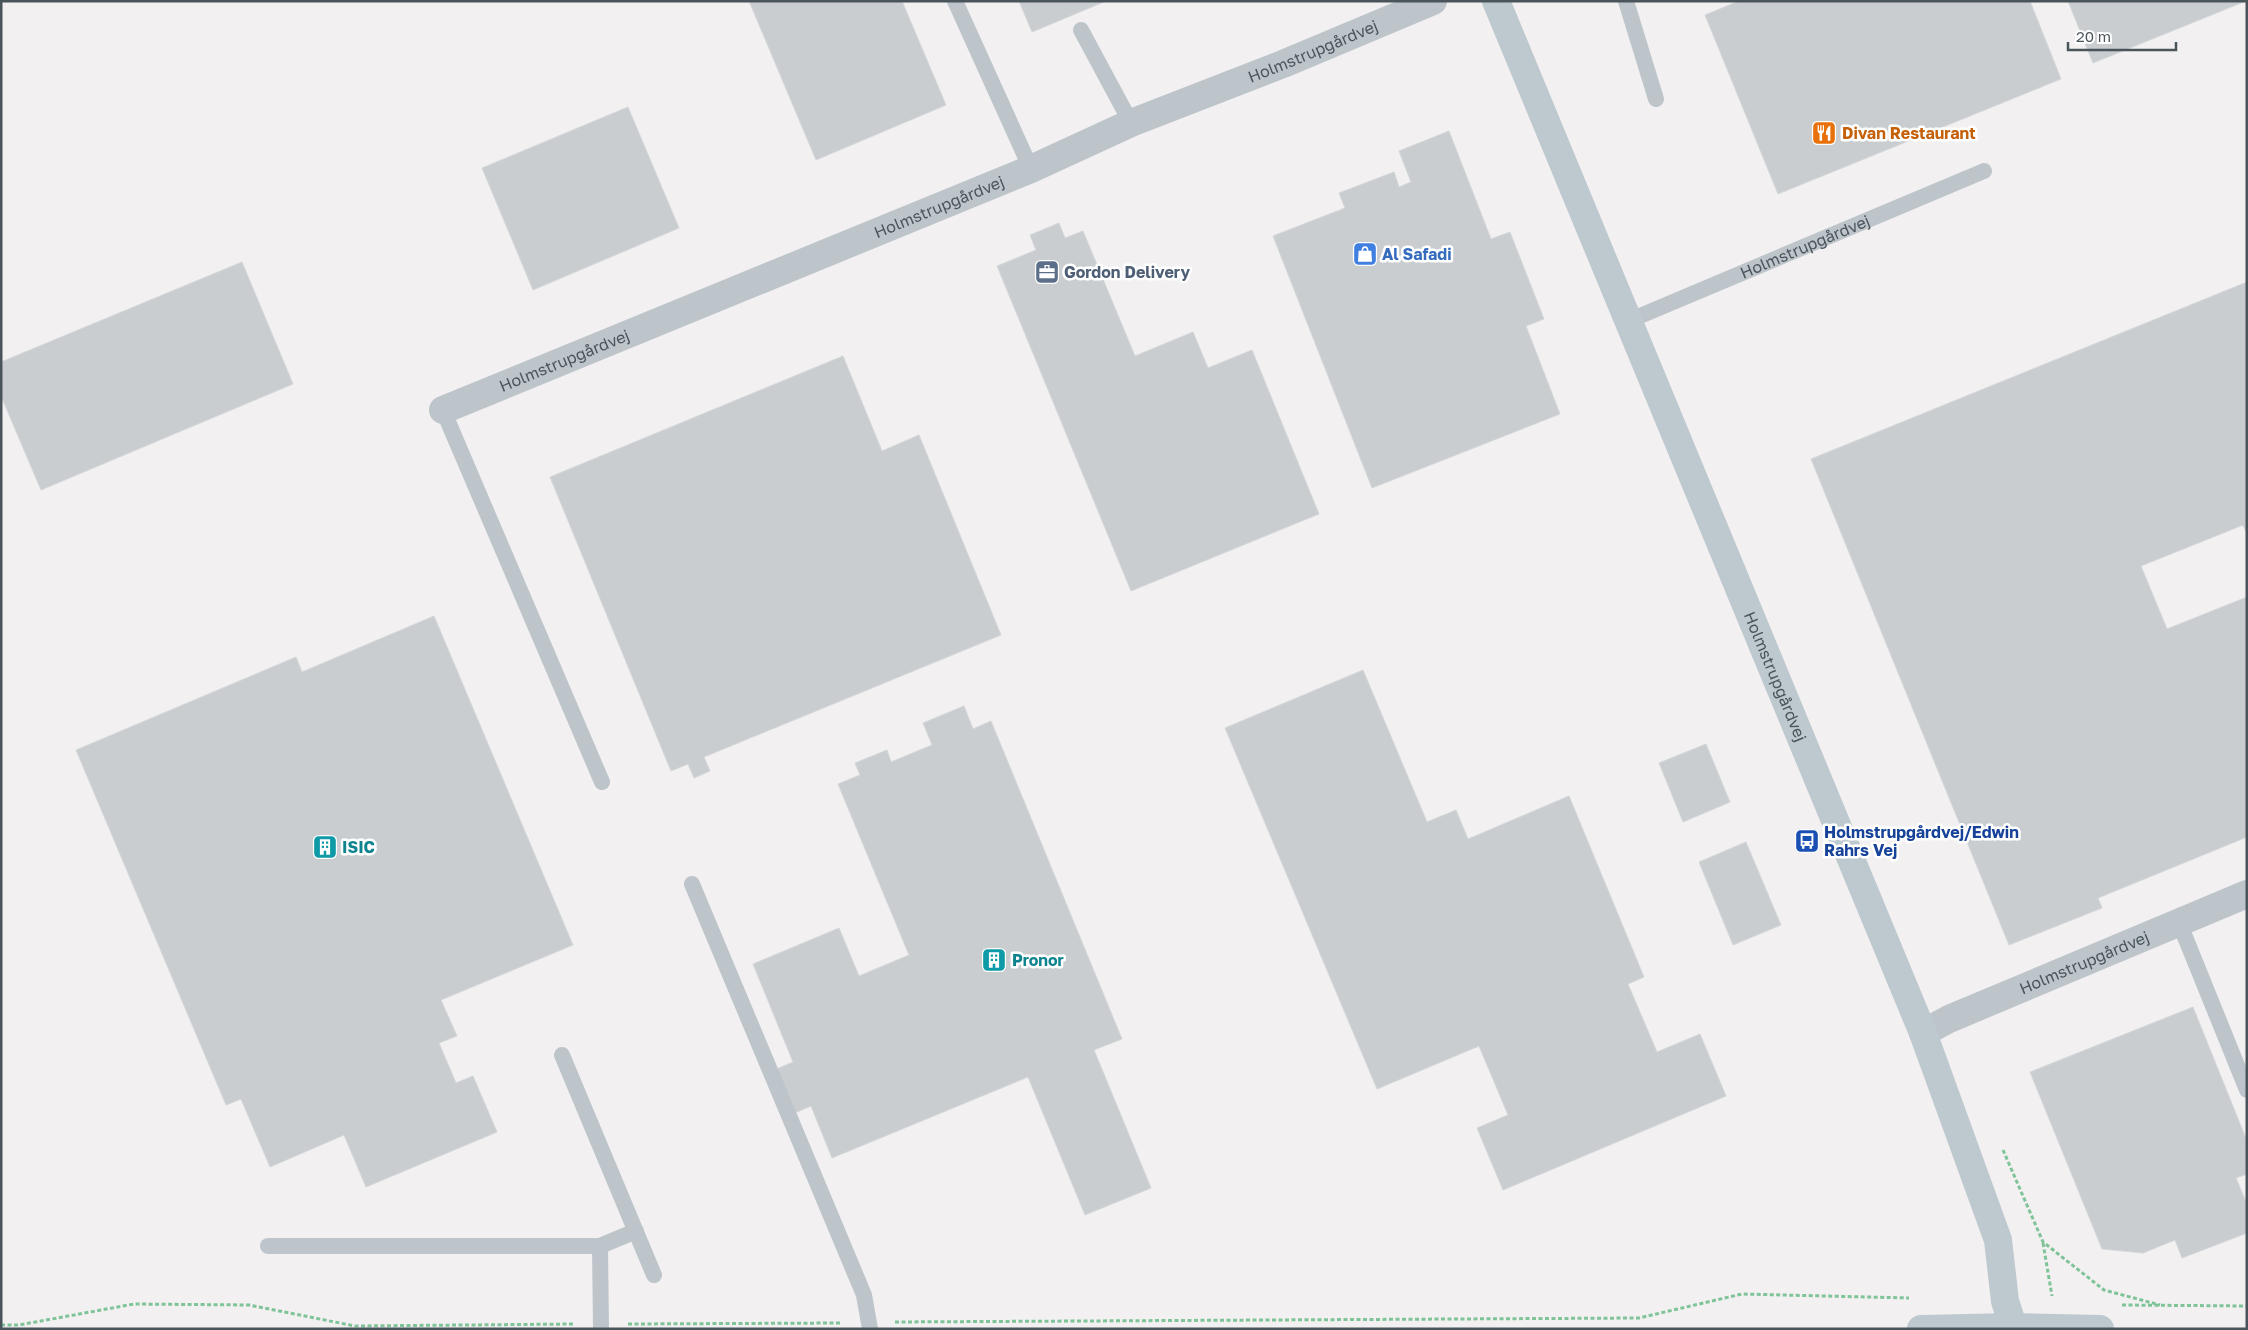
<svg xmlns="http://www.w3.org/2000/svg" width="2248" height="1330" viewBox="0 0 2248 1330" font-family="'Golos Text',sans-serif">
<rect width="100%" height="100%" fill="#f2f0f0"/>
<path fill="#cacdd0" stroke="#d4d7da" d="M 749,1 L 902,1 L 946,105 L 816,160 Z
M 1019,1 L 1106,1 L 1032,32 Z
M 1739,1 L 2030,1 L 2061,79 L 1778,194 L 1705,15 Z
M 2068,1 L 2246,1 L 2093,63 Z
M 628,107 L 679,228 L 533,290 L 482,168 Z
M 1449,131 L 1491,239 L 1510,232 L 1544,319 L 1526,326 L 1560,414 L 1372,488 L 1273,236 L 1345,208 L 1339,193 L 1394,172 L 1399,187 L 1411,182 L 1399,151 Z
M 1059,223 L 1065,238 L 1083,231 L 1135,356 L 1193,332 L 1208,368 L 1252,350 L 1319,514 L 1131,591 L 997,266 L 1036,250 L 1030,235 Z
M 242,262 L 293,384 L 41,490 L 1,396 L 1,362 Z
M 2247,282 L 2247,534 L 2243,525 L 2141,566 L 2167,629 L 2247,597 L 2247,837 L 2098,898 L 2102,908 L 2009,945 L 1811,459 Z
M 843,356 L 882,451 L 919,435 L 1001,635 L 704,757 L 710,771 L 694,778 L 688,764 L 671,771 L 550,477 Z
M 434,616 L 573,945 L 441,1000 L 457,1036 L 439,1043 L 456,1083 L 473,1076 L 497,1132 L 366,1187 L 344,1135 L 270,1167 L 241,1099 L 226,1105 L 76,750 L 296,657 L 302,672 Z
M 1363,670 L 1427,822 L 1456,810 L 1468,839 L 1569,796 L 1644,977 L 1628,984 L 1657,1052 L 1700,1034 L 1726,1096 L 1503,1190 L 1477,1128 L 1508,1115 L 1479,1046 L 1377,1089 L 1225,728 Z
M 964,706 L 973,729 L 991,721 L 1122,1039 L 1094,1050 L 1151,1188 L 1085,1215 L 1028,1077 L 832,1158 L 811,1106 L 790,1115 L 772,1071 L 793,1062 L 753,964 L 839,928 L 859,976 L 909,955 L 838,784 L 860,775 L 855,763 L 887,750 L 891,762 L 932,745 L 923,723 Z
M 1706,744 L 1730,802 L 1683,822 L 1659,763 Z
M 1746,842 L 1781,925 L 1733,945 L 1699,862 Z
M 2193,1007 L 2247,1141 L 2247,1174 L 2236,1178 L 2247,1204 L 2247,1233 L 2182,1258 L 2175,1240 L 2143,1253 L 2102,1249 L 2030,1072 Z"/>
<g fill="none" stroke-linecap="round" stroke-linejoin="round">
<path stroke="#7fc499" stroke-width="3" stroke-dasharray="4 2.5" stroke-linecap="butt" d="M 2003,1150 L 2043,1242 L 2104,1290 L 2160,1305
M 2043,1243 L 2052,1296
M 2122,1305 L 2247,1306
M 895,1322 L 1639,1318 L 1742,1294 L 1909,1298
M 628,1324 L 842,1323
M 1,1325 L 19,1325 L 134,1304 L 249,1305 L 355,1326 L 574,1324"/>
<g stroke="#bdc5cb" stroke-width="16">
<path d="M 955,1 L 1031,169"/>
<path d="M 1626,1 L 1656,99"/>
<path d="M 1081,30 L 1131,123"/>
<path id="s1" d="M 1628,321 L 1984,171"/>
<path d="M 443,410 L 602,782"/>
<path d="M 692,884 L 864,1295 L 870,1329"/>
<path d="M 2179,922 L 2247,1090"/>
<path d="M 562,1055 L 654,1275"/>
<path d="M 268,1246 L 600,1246"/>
<path d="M 601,1329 L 600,1246 L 636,1231"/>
</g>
<g stroke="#bdc5cb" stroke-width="28">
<path id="s2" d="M 443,410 L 1031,169 L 1131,123 L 1283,64 L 1433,1"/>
<path id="s3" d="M 1923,1033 L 1949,1019 L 2247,894"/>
</g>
<g stroke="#bec8cf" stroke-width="28">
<path id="s4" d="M 1496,1 L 1923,1033 L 1998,1240 L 2005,1301 L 2014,1329"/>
<path d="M 1921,1329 L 2013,1327 L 2100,1329"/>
</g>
</g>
<defs>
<symbol id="restaurant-square" viewBox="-11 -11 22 22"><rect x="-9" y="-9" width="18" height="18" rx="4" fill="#e8710a" stroke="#fff"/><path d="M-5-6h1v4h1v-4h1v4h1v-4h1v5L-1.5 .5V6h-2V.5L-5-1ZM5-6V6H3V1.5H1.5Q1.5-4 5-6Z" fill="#fff"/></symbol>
<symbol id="shop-square" viewBox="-11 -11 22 22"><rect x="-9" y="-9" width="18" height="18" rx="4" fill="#3f7fe0" stroke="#fff"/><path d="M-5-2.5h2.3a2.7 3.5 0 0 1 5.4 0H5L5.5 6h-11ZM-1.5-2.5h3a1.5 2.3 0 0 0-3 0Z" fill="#fff"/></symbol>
<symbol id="office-square" viewBox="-11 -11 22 22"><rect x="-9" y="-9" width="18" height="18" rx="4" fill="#5c6f8a" stroke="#fff"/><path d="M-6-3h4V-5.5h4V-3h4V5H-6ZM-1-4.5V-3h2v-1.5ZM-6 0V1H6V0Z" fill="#fff"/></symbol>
<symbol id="bus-square" viewBox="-11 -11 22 22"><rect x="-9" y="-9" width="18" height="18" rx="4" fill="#1a4fb4" stroke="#fff"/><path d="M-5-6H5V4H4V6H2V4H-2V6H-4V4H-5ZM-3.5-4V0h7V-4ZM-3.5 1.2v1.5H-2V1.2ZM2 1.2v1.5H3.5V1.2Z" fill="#fff"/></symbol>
<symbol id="building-square" viewBox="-11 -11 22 22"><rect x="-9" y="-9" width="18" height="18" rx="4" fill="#0f9aa8" stroke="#fff"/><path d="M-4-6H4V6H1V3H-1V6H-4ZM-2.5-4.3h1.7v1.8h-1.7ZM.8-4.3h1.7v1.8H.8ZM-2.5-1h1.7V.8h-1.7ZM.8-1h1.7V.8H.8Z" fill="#fff"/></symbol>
</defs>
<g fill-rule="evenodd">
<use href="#restaurant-square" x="1810" y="119" width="28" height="28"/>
<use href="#shop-square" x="1351" y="240" width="28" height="28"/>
<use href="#office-square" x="1033" y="258" width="28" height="28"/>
<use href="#bus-square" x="1793" y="827" width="28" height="28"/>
<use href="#building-square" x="311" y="833" width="28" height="28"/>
<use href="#building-square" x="980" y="946" width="28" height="28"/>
</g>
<g text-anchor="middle" stroke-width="5" stroke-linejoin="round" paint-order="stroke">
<g font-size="16" fill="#4a555b" stroke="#fff">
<text dy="6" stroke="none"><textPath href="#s2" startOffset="941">Holmstrupgårdvej</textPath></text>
<text dy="6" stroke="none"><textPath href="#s2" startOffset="536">Holmstrupgårdvej</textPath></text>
<text dy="6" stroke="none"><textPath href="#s1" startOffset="192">Holmstrupgårdvej</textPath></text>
<text dy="6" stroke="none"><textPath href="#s2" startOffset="131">Holmstrupgårdvej</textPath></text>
<text dy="6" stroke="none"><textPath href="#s4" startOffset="731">Holmstrupgårdvej</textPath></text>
<text dy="6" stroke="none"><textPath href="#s3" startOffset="176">Holmstrupgårdvej</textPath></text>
</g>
<g font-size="16" font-weight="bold" fill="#c56008" stroke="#fff" text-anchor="start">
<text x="1842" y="139">Divan Restaurant</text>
</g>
<g font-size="16" font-weight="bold" fill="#366cbe" stroke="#fff" text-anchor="start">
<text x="1382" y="260">Al Safadi</text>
</g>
<g font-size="16" font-weight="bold" fill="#4e5e75" stroke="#fff" text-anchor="start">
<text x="1064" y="278">Gordon Delivery</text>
</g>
<g font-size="16" font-weight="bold" fill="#164399" stroke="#fff" text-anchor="start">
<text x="1824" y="838">Holmstrupgårdvej/Edwin<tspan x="1824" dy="18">Rahrs Vej</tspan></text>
</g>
<g font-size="16" font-weight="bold" fill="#0d838f" stroke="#fff" text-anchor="start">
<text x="342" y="853">ISIC</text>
<text x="1012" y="966">Pronor</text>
</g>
</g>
<rect width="2248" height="1330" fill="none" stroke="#4a555b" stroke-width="5"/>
<path d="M2068 42v8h108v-8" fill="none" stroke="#4a555b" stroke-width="2.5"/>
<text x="2076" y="42" font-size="15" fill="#4a555b" stroke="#ffffff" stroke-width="4" paint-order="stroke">20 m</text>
</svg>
